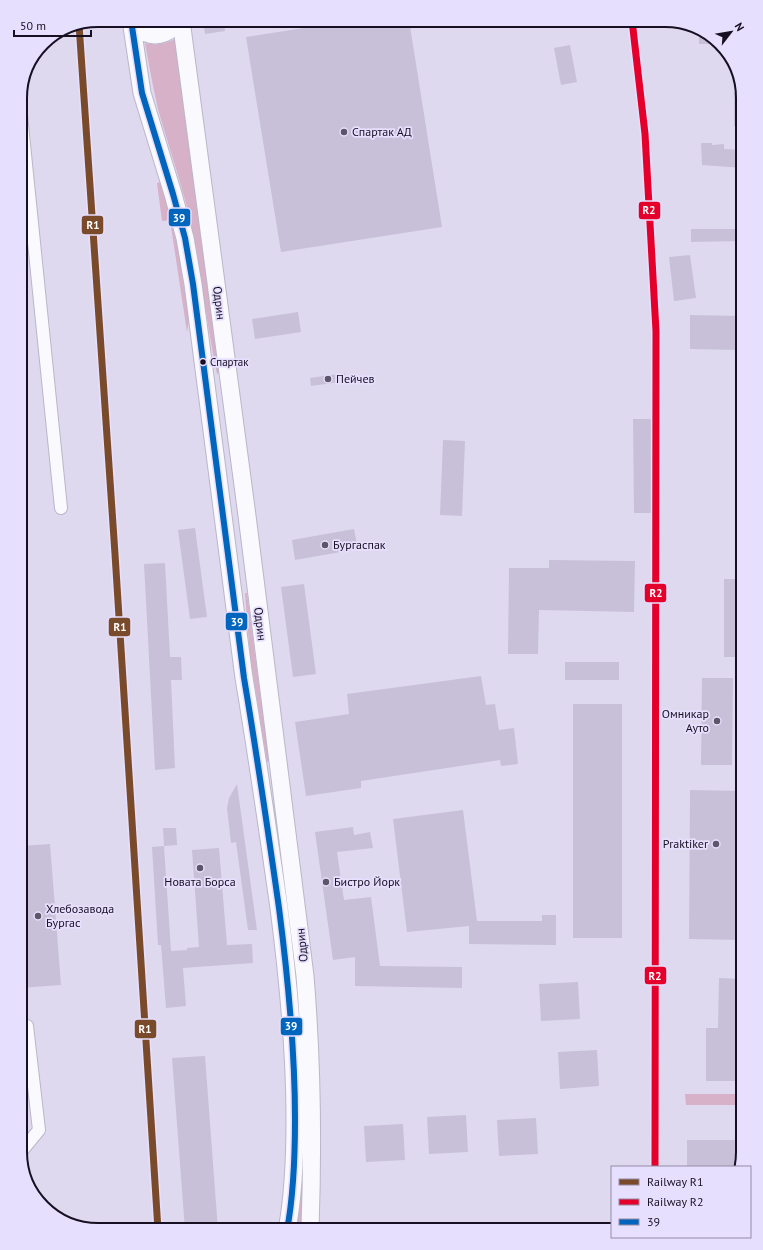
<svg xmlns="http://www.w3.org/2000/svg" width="763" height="1250" viewBox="0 0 763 1250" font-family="'PT Sans',sans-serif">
<rect width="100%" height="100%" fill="#dfd9f0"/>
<path fill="#d6b1c7" d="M 175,39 L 219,373 L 217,374 C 206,321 201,267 189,215 C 180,179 168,144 158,109 C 153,87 149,65 145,43 C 157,46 165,44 175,39 Z
M 161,182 L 179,253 L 189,320 L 187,332 L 170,220 L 162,221 L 157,183 Z
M 245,593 L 247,593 L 269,761 L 267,762 L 250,656 Z
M 685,1094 L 743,1094 L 743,1105 L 686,1105 Z
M 301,1177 L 303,1178 L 302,1230 L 295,1230 Z"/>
<path fill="#c7c0d8" d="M 203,20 L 224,20 L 225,31 L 205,34 Z
M 355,20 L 409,20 L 442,227 L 281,252 L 246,37 Z
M 699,30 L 709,33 L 718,44 L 699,44 Z
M 570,45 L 577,82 L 561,85 L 554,48 Z
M 734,92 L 742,92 L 743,98 L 743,126 L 734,126 Z
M 701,143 L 712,143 L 712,145 L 724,144 L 724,149 L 743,150 L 743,168 L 702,165 Z
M 691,229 L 743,229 L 743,241 L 691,242 Z
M 690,255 L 696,298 L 674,301 L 669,257 Z
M 298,312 L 301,332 L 255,339 L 252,319 Z
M 690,315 L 740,316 L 740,350 L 690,349 Z
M 345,373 L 347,381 L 311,386 L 310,378 Z
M 633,419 L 655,419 L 656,513 L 634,513 Z
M 443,440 L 465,441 L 462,516 L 440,515 Z
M 195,528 L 207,617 L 190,619 L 178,530 Z
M 354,529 L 358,549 L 295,560 L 292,540 Z
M 549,560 L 635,561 L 634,612 L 539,610 L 538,654 L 508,654 L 509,568 L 549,568 Z
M 165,563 L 170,657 L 181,657 L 182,680 L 171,680 L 175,768 L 155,770 L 144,564 Z
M 724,579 L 743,579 L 743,657 L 724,657 Z
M 304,584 L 316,674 L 293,677 L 281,587 Z
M 565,662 L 619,662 L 619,680 L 565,680 Z
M 481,676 L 486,705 L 495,704 L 499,730 L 514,728 L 518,764 L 501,766 L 500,760 L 361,781 L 361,788 L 306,796 L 295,722 L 349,714 L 347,694 Z
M 702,678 L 733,678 L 732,765 L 701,765 Z
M 573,704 L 622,704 L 622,938 L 573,938 Z
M 237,784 L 257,930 L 248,930 L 236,842 L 231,843 L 227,808 L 229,798 Z
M 690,790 L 743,791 L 743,940 L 689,939 Z
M 463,810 L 477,921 L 542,921 L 542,915 L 556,915 L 556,945 L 469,944 L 469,926 L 407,932 L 393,819 Z
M 353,827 L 354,835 L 370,832 L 373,848 L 337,852 L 344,900 L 371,897 L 380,966 L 462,967 L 462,988 L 355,986 L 355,957 L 333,960 L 315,832 Z
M 163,828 L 176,828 L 177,845 L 164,846 Z
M 50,844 L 61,985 L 20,988 L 20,846 Z
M 164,846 L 171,951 L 187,950 L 187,948 L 199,947 L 192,850 L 219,848 L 227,945 L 252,944 L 253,963 L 183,968 L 186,1006 L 166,1008 L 161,945 L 158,945 L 152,847 Z
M 719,978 L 743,979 L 743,1081 L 706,1081 L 706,1028 L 718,1028 Z
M 578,982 L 580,1019 L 541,1021 L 539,984 Z
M 597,1050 L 599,1086 L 560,1089 L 558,1052 Z
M 205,1056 L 218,1230 L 185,1230 L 172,1058 Z
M 466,1115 L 468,1152 L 429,1154 L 427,1117 Z
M 536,1118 L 538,1154 L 499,1156 L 497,1120 Z
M 403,1124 L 405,1160 L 366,1162 L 364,1126 Z
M 687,1140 L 743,1140 L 743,1152 L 739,1167 L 687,1167 Z"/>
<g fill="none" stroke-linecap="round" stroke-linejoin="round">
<defs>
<path id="street" d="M 20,105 L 61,508
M 20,1153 L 39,1130 L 27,1026"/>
<path id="secondary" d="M 131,20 L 142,93 L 173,194 L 185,238 L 193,284 L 244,678 C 257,755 268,831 279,908 C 288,978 295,1048 295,1119 C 295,1156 294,1193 287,1230
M 132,20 C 136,25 139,31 146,33 C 158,38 173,32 177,20
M 181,20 L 246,508 L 305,976 C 312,1060 313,1145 310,1230"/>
</defs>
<use href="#street" stroke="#bbb6ca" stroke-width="14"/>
<use href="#secondary" stroke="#bbb6ca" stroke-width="19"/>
<use href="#street" stroke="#faf9fd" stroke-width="12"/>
<use href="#secondary" stroke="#faf9fd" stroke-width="17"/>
<defs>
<path id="rail" d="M 632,20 L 645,134 L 656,331 L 655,1167
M 79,24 L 115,554 L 158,1230"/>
</defs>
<use href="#rail" stroke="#cccbd1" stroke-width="4.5"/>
<use href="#rail" stroke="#e7dffe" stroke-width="3" stroke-dasharray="9" stroke-linecap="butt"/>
<defs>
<path id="bus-1" d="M 131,20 L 142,93 L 173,194 L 185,238 L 193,284 L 244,678 C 257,755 268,831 279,908 C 288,978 295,1048 295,1119 C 295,1156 294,1193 287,1230"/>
</defs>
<use href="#bus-1" stroke="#e7dffe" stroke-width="9"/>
<use href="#bus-1" stroke="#0065bd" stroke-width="6"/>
<defs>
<path id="rail-1" d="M 79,24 L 115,554 L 158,1230"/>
<path id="rail-2" d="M 632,20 L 645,134 L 656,331 L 655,1167"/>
</defs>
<use href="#rail-1" stroke="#e7dffe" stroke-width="10"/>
<use href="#rail-2" stroke="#e7dffe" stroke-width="10"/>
<use href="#rail-1" stroke="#7a4b2a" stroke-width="7"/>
<use href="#rail-2" stroke="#e4002b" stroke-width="7"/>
</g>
<g fill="#5c566a" stroke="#e7dffe" stroke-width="1.5">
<circle cx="344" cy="132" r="4"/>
<circle cx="328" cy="379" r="4"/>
<circle cx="325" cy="545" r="4"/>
<circle cx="717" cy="721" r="4"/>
<circle cx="716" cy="844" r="4"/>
<circle cx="200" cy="868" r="4"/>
<circle cx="326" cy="882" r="4"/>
<circle cx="38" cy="916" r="4"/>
</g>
<circle fill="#161022" stroke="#e7dffe" stroke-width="1.5" cx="203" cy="362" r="3.5"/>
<g text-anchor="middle" stroke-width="3.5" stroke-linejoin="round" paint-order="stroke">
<g font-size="11" fill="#161022" stroke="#e7dffe" text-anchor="start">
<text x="210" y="366">Спартак</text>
</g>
<g font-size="12" fill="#161022" stroke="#e7dffe" text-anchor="start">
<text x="352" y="136">Спартак АД</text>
<text x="336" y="383">Пейчев</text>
<text x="333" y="549">Бургаспак</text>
<text x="709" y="718" text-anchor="end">Омникар<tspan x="709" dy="14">Ауто</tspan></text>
<text x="708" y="848" text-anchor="end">Praktiker</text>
<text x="200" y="886" text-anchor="middle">Новата Борса</text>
<text x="334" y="886">Бистро Йорк</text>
<text x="46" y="913">Хлебозавода<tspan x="46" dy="14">Бургас</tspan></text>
</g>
<g font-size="12" fill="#161022" stroke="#e7dffe">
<text transform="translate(219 303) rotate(83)" y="4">Одрин</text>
<text transform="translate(260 624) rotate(83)" y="4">Одрин</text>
<text transform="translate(302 945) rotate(-96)" y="4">Одрин</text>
</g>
</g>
<path d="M0 0H763V1250H0ZM98 27H665A71 71 0 0 1 736 98V1152A71 71 0 0 1 665 1223H98A71 71 0 0 1 27 1152V98A71 71 0 0 1 98 27Z" fill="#e7dffe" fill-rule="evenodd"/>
<path fill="none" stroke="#161022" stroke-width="2" d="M98 27H665A71 71 0 0 1 736 98V1152A71 71 0 0 1 665 1223H98A71 71 0 0 1 27 1152V98A71 71 0 0 1 98 27Z"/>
<g stroke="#e7dffe" stroke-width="1.5">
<rect x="638" y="201" width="23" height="19" rx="4" fill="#e4002b"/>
<rect x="168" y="208" width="23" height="19" rx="4" fill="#0065bd"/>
<rect x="81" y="215" width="23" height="20" rx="4" fill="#7a4b2a"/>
<rect x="644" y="583" width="23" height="20" rx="4" fill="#e4002b"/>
<rect x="225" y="612" width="23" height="19" rx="4" fill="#0065bd"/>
<rect x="108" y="617" width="23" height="20" rx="4" fill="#7a4b2a"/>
<rect x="644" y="966" width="23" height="19" rx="4" fill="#e4002b"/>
<rect x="280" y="1017" width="23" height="19" rx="4" fill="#0065bd"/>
<rect x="134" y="1019" width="23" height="20" rx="4" fill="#7a4b2a"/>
</g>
<g font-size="11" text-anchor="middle" font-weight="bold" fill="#fff">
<text x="649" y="214">R2</text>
<text x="179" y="222">39</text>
<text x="93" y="229">R1</text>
<text x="656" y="597">R2</text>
<text x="237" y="626">39</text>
<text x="120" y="631">R1</text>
<text x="655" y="980">R2</text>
<text x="291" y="1030">39</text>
<text x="145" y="1033">R1</text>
</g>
<rect x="611" y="1166" width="140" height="72" fill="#e7dffe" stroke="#938ca6"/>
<rect x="619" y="1179" width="20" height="6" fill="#7a4b2a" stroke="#938ca6"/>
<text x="647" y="1186" font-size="12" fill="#161022">Railway R1</text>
<rect x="619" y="1199" width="20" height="6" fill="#e4002b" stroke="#938ca6"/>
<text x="647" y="1206" font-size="12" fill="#161022">Railway R2</text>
<rect x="619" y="1219" width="20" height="6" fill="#0065bd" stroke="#938ca6"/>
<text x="647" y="1226" font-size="12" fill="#161022">39</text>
<g transform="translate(731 32) rotate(59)" stroke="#e7dffe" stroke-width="3" paint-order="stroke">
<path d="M0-3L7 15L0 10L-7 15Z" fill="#161022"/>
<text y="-6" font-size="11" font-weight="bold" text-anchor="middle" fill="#161022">N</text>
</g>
<path d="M14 30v6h77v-6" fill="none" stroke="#161022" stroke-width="2"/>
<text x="20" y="30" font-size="12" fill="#161022" stroke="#e7dffe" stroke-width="3" paint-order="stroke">50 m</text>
</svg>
